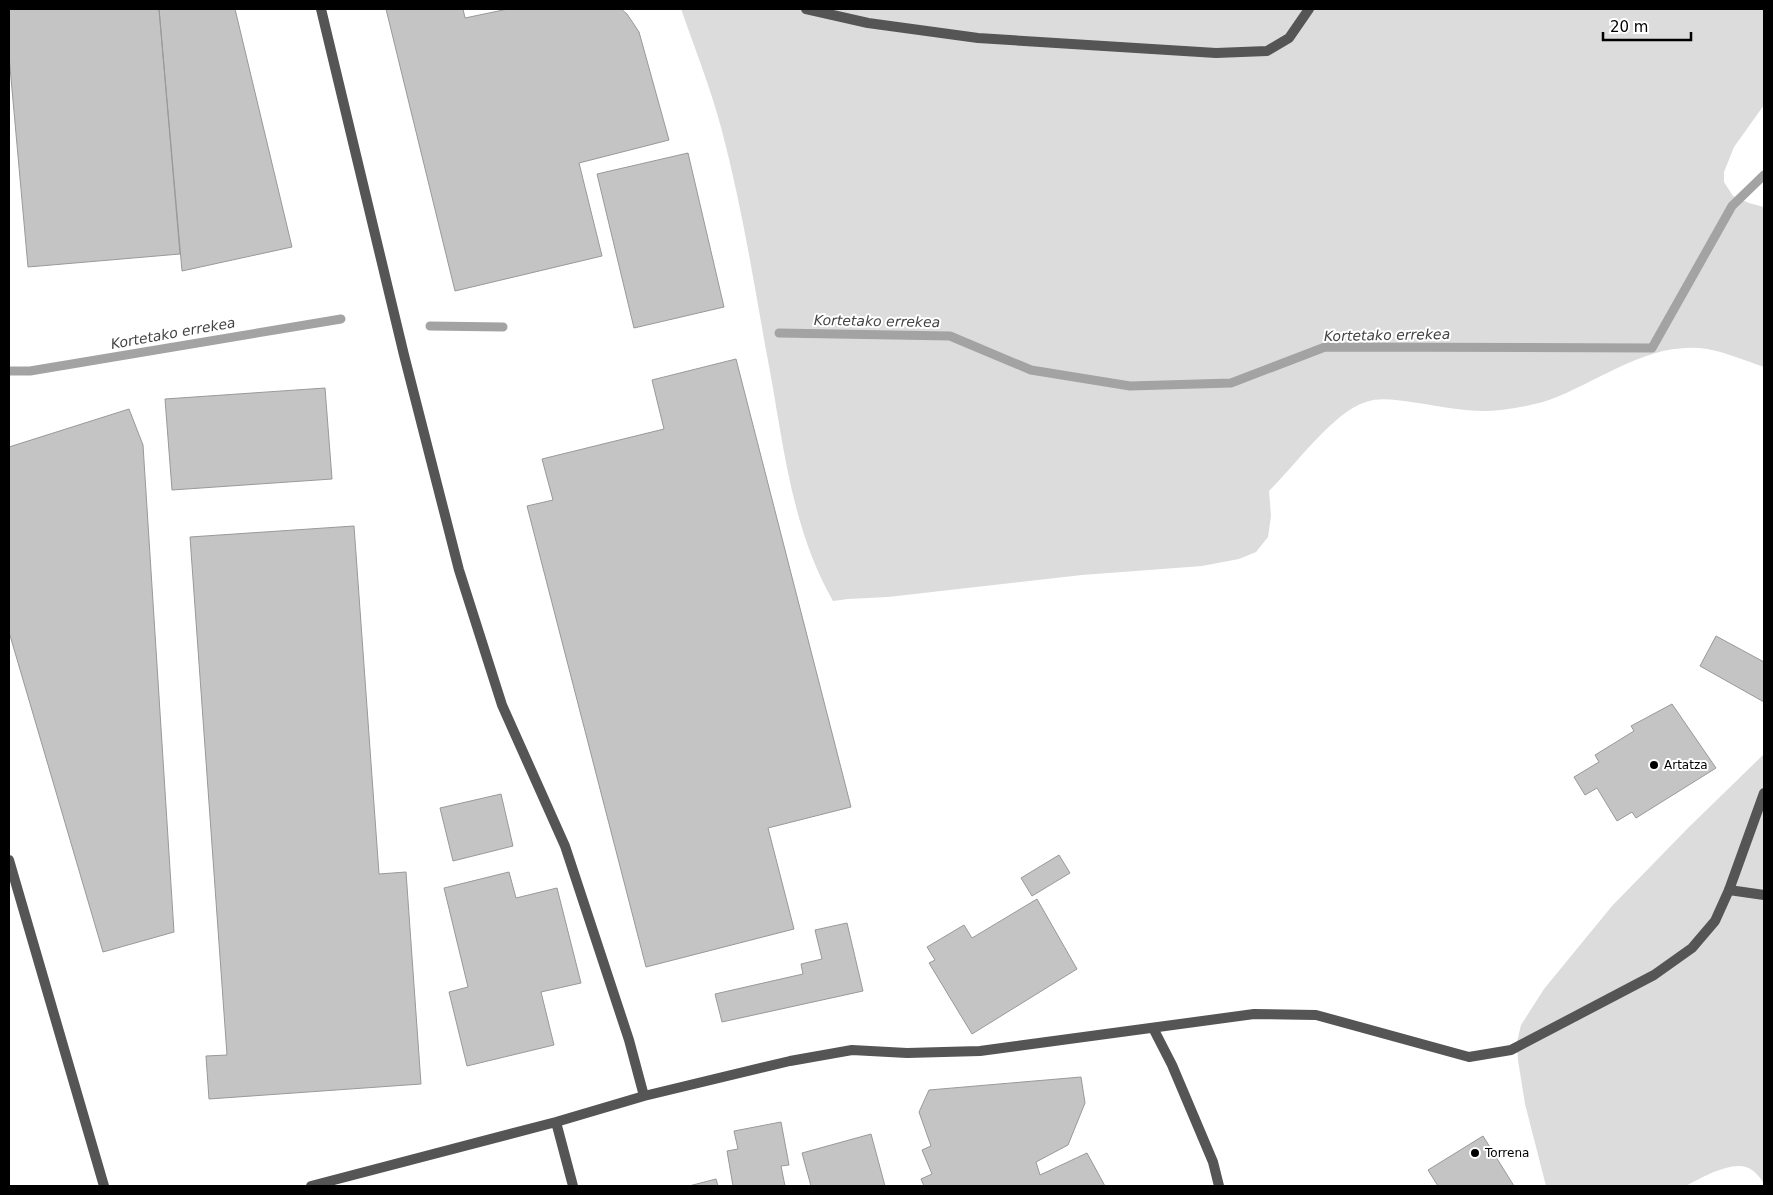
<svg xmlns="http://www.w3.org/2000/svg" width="1773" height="1195" viewBox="0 0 1773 1195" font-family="'DejaVu Sans',sans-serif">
<rect width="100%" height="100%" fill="#fff"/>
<path fill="#dcdcdc" d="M 681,9 L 1764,9 L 1764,105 L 1734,147 L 1724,172 L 1724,182 L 1733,196 L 1749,203 L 1764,207 L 1764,367 C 1743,360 1721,350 1699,348 C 1645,344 1598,382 1549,400 C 1534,405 1517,408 1501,410 C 1472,414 1440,406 1411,402 C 1396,400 1380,397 1366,402 C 1333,412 1295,466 1269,491 L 1271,516 L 1268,537 L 1256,552 L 1239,559 L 1202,566 L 1082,575 L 888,597 L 848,599 L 833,601 C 789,524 783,436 766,350 C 753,277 741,203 722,131 C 711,89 695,49 681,9 Z
M 1764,754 L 1764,1183 C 1759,1177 1755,1170 1746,1167 C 1729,1162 1701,1178 1686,1186 L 1546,1186 L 1525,1104 L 1518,1060 L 1517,1042 L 1521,1025 L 1544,989 L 1612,906 L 1688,828 Z"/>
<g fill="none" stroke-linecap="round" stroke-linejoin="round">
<path stroke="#a3a3a3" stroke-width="9" d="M 430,326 L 503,327
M 779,333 L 950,336 L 1031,370 L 1130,386 L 1231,383 L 1325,347 L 1652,348 L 1732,206 L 1764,175
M 9,371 L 30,371 L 341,319"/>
</g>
<path fill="#c4c4c4" stroke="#999" d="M 9,9 L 159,9 L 180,254 L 28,267 L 9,56 Z
M 159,9 L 235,9 L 292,247 L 182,271 Z
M 386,9 L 463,9 L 465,18 L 508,9 L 621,9 L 627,14 L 639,32 L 669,140 L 579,163 L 602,256 L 455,291 Z
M 688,153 L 724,307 L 634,328 L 597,174 Z
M 736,359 L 851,807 L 768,828 L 794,929 L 646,967 L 527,506 L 553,500 L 542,459 L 664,429 L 652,380 Z
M 325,388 L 332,479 L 172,490 L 165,399 Z
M 129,409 L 143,445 L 174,932 L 103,952 L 9,632 L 9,447 Z
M 354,526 L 379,874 L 406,872 L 421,1084 L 209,1099 L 206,1056 L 227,1055 L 190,537 Z
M 1716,636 L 1764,662 L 1764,702 L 1700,666 Z
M 1672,704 L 1716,768 L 1636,818 L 1632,812 L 1617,821 L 1597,788 L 1585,795 L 1574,777 L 1599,762 L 1595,755 L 1634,731 L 1631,726 Z
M 501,794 L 513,846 L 453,861 L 440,808 Z
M 1059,855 L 1070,873 L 1032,896 L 1021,878 Z
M 509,872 L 516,898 L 557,888 L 581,983 L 541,992 L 554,1045 L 467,1066 L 449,992 L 468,987 L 444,888 Z
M 1037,899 L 1077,969 L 972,1034 L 929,963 L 935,960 L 927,947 L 964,925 L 972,938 Z
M 847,923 L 863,991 L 722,1022 L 715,994 L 803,974 L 801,964 L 822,959 L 815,930 Z
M 1081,1077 L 1085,1103 L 1068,1145 L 1036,1162 L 1040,1175 L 1087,1153 L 1105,1186 L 924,1186 L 921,1179 L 932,1174 L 922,1150 L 931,1146 L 919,1112 L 929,1090 Z
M 781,1122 L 789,1165 L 781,1166 L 785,1186 L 733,1186 L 727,1151 L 738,1149 L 734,1131 Z
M 871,1134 L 885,1186 L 811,1186 L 802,1153 Z
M 1483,1136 L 1514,1186 L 1438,1186 L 1428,1170 Z
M 716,1179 L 718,1186 L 689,1186 Z"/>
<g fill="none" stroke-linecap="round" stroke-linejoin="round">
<path stroke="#555" stroke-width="10" d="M 1729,890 L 1764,895"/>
<path stroke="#555" stroke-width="10" d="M 321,9 L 404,355 L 459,570 L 502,705 L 565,846 L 629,1040 L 644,1096
M 806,9 L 868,23 L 978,38 L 1216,53 L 1267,51 L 1289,38 L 1309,9
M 9,860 L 104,1186
M 1153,1028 L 1172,1065 L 1213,1162 L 1219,1186
M 556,1122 L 573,1186
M 311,1186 L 556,1122 L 644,1096 L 790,1061 L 852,1050 L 907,1053 L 980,1051 L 1254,1014 L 1316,1015 L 1469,1057 L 1511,1050 L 1654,975 L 1692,948 L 1715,921 L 1729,890 L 1764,793"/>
</g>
<g fill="#000" stroke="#fff" stroke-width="2">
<circle cx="1654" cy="765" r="5"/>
<circle cx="1475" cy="1153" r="5"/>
</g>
<g text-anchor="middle" stroke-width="4" stroke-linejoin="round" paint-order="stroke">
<g font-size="12" fill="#000" stroke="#fff" text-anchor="start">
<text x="1664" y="769">Artatza</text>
<text x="1485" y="1157">Torrena</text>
</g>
<g font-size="14" font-style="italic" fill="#444" stroke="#fff">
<text transform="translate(877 321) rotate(1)" y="5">Kortetako errekea</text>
<text transform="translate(173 333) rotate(-10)" y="5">Kortetako errekea</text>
<text transform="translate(1387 335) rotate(-1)" y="5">Kortetako errekea</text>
</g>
</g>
<rect width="1773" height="1195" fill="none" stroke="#000000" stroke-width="20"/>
<path d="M1603 32v8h88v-8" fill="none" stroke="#000000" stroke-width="2.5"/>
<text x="1610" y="32" font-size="15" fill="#000000" stroke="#ffffff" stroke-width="4" paint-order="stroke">20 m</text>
</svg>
